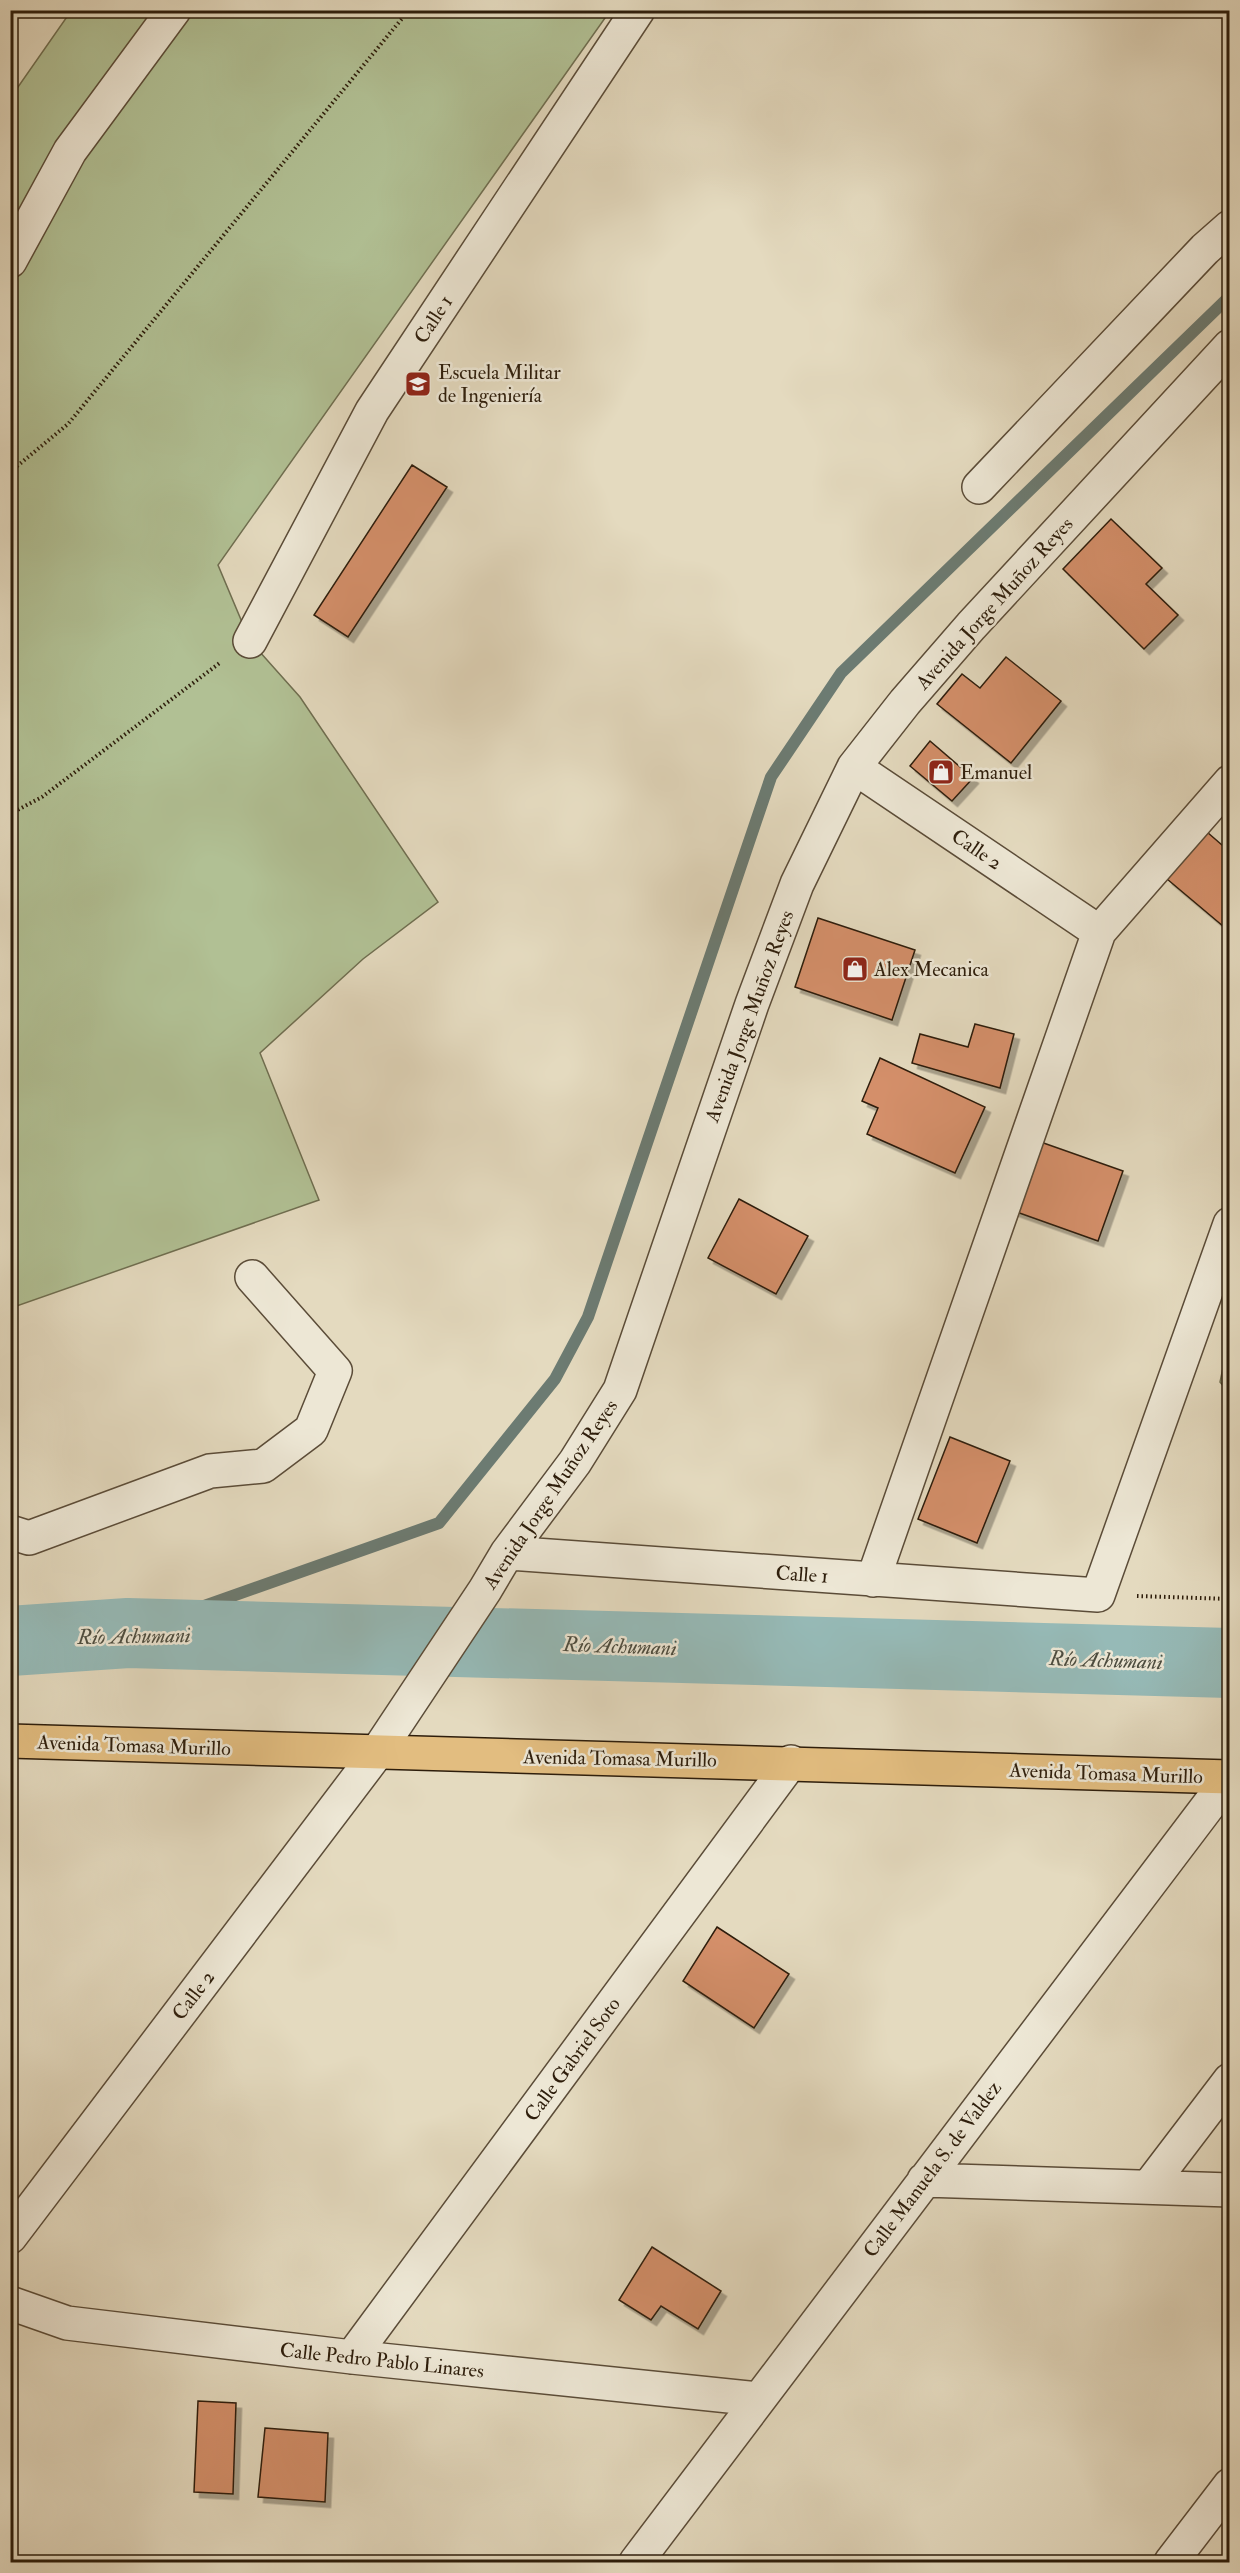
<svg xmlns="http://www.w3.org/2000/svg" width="1240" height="2573" viewBox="0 0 1240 2573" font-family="'IM FELL Double Pica',serif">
<defs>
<filter id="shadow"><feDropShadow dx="5.5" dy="5.5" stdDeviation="0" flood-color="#0004"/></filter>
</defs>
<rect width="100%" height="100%" fill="#e4dabf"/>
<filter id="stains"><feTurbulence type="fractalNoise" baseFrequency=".00333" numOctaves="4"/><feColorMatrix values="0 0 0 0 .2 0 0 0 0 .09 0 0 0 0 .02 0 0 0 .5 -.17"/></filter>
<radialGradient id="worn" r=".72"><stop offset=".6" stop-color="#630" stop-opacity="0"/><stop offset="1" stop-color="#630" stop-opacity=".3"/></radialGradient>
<path fill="#b1c094" stroke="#6f6e50" stroke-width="1.5" d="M 71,11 L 610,11 L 218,565 L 250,641 L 300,697 L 438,902 L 363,959 L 260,1053 L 319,1200 L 11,1308 L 11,97 Z
M 1229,1340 L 1230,1393 L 1229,1393 L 1220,1382 Z"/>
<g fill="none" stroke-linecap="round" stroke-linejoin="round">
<path stroke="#6c7b72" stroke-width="12" d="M 128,1633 L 439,1523 L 555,1379 L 588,1317 L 771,777 L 841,673 L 1230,296"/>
<path stroke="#96bab7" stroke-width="70" d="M 10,1641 L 128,1633 L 1230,1663"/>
</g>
<path fill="#d48f6a" stroke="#2d1d0b" stroke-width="1.5" filter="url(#shadow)" d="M 412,465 L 447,487 L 348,637 L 314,615 Z
M 1111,519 L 1162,568 L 1146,584 L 1178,615 L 1144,649 L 1063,569 Z
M 1006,657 L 1061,701 L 1011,763 L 937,704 L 962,674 L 980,688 Z
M 930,741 L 973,778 L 952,801 L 910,766 Z
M 1207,832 L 1230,852 L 1230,932 L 1167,879 Z
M 818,918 L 915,950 L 892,1020 L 795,987 Z
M 975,1024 L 1014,1034 L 1000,1088 L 912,1063 L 920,1034 L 968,1047 Z
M 880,1058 L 985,1107 L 955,1173 L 867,1134 L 878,1108 L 862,1101 Z
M 1035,1140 L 1123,1171 L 1098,1241 L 1011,1210 Z
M 739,1199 L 808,1236 L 776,1294 L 708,1258 Z
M 950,1437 L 1010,1461 L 977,1543 L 918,1519 Z
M 717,1927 L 789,1974 L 754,2028 L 683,1981 Z
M 652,2247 L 721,2291 L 698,2329 L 661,2306 L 651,2320 L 619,2300 Z
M 198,2401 L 236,2403 L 233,2494 L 194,2492 Z
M 265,2428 L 328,2433 L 325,2502 L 258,2497 Z"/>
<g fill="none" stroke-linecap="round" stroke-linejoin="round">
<defs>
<path id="minor" d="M 10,261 L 70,151 L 174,10
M 979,487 L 1205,249 L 1230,227
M 250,641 L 372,411 L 638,10
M 854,767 L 1099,932
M 10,1532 L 29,1538 L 210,1471 L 263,1466 L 311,1430 L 335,1371 L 252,1277
M 507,1553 L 1098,1595 L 1230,1224
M 873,1580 L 1099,932 L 1230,782
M 924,2180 L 1230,2190
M 1150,2185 L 1230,2080
M 10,2237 L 376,1754 L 485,1590 L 507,1553 L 575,1462 L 620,1390 L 752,1004 L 797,884 L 854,767 L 905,702 L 971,626 L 1230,346
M 10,2303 L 67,2323 L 352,2357 L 758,2399
M 352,2357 L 791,1762
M 636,2562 L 1230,1777
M 1171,2562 L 1230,2485"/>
<path id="major" d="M 10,1741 C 417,1755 823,1763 1230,1777"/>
</defs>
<use href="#minor" stroke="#5b4c38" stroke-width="36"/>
<use href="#major" stroke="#2d1d0b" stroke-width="36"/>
<path stroke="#2d1d0b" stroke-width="4" stroke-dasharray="1.5 3" stroke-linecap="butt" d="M 10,472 L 68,424 L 409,10
M 10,814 L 42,797 L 221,662
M 1137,1596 L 1230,1599"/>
<use href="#minor" stroke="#ede7d5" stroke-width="33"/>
<use href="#major" stroke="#e2bd80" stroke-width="33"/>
</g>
<defs>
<symbol id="university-square" viewBox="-11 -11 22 22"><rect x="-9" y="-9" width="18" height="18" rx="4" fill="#8f2418" stroke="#ede7d5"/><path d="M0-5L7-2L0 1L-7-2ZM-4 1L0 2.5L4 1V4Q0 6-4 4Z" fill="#fff"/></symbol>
<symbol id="shop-square" viewBox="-11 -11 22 22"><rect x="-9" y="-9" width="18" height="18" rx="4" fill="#8f2418" stroke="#ede7d5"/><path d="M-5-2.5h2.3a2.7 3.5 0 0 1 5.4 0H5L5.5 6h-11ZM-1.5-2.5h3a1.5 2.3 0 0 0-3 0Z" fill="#fff"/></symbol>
</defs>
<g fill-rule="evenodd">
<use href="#university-square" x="403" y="369" width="30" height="30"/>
<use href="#shop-square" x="926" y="757" width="30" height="30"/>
<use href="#shop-square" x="840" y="954" width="30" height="30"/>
</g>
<g text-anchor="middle" stroke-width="5" stroke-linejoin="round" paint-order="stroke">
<g font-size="20" fill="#2d1d0b" stroke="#ede7d5">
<text transform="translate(433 319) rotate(-57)" y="7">Calle 1</text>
<text transform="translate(994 603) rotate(-48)" y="7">Avenida Jorge Muñoz Reyes</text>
<text transform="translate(977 849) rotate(34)" y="7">Calle 2</text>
<text transform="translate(749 1016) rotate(-70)" y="7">Avenida Jorge Muñoz Reyes</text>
<text transform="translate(550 1494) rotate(-56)" y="7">Avenida Jorge Muñoz Reyes</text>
<text transform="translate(802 1574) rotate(4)" y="7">Calle 1</text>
<text transform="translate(134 1745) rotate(2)" y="7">Avenida Tomasa Murillo</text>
<text transform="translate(620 1758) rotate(1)" y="7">Avenida Tomasa Murillo</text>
<text transform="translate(1106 1773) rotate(2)" y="7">Avenida Tomasa Murillo</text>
<text transform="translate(193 1995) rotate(-53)" y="7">Calle 2</text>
<text transform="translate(572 2059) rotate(-54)" y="7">Calle Gabriel Soto</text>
<text transform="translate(932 2169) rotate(-53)" y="7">Calle Manuela S. de Valdez</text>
<text transform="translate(382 2360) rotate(6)" y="7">Calle Pedro Pablo Linares</text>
</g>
<g font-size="20" fill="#2d1d0b" stroke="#ede7d5" text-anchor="start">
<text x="438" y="379">Escuela Militar<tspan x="438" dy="23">de Ingeniería</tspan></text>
<text x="960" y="779">Emanuel</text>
<text x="874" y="976">Alex Mecanica</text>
</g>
<g font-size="21" font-style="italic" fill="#4c4c3f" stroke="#ede7d5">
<text transform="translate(134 1636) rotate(-1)" y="7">Río Achumani</text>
<text transform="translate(620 1646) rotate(2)" y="7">Río Achumani</text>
<text transform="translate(1106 1660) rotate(2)" y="7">Río Achumani</text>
</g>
</g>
<rect width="1240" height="2573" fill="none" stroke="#e4dabf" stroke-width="36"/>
<rect x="12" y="12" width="1216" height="2549" fill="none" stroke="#2d1d0b" stroke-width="3"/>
<rect x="18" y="18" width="1204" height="2537" fill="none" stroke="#2d1d0b" stroke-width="1.5"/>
<rect width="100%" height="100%" filter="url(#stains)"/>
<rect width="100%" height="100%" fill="url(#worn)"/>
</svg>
